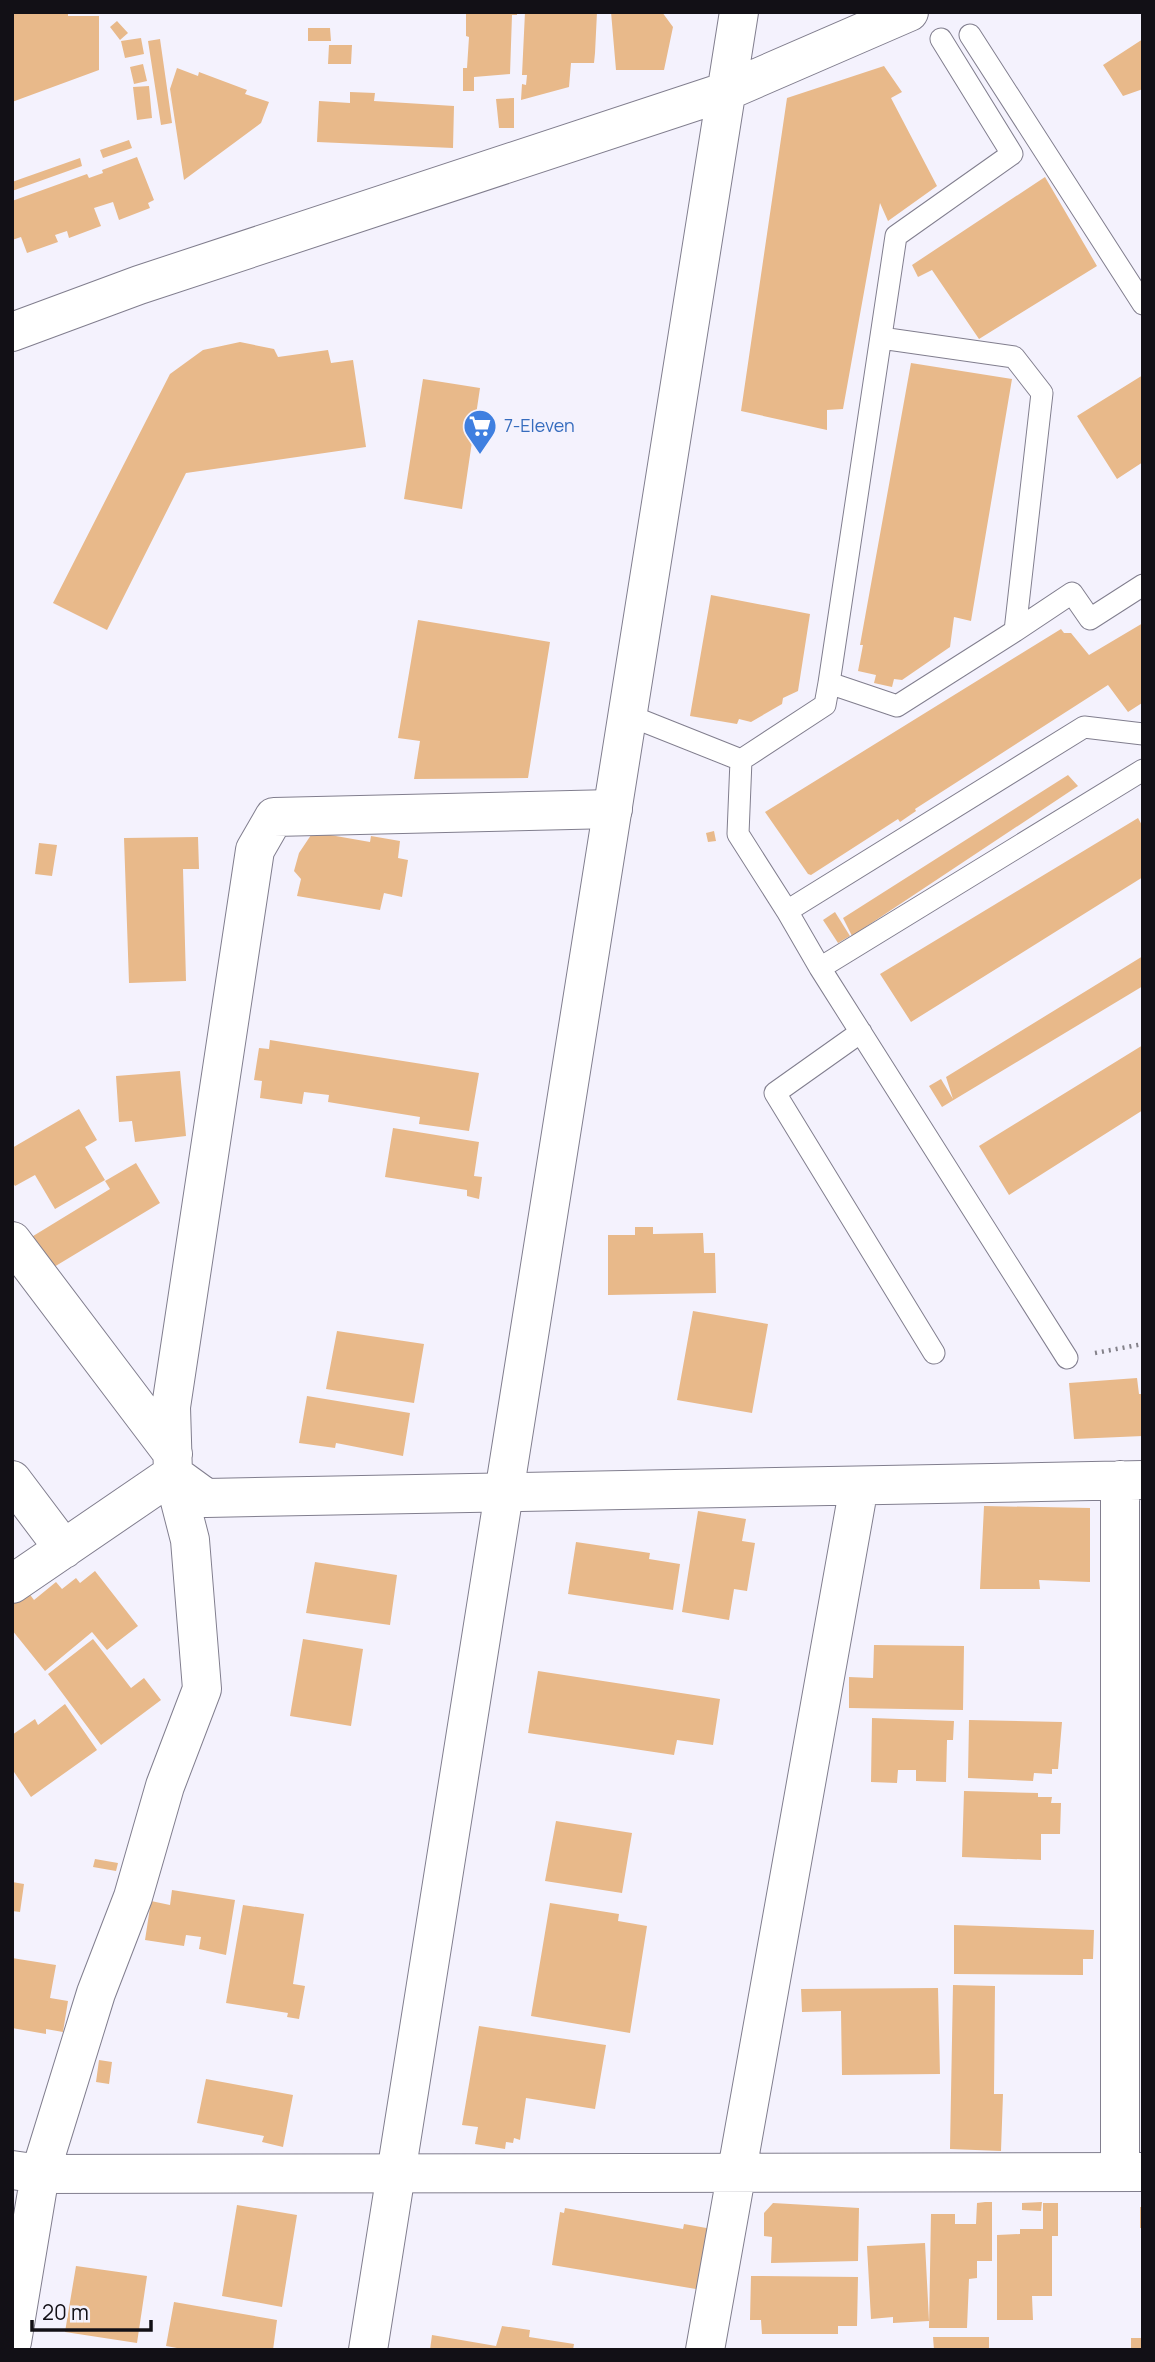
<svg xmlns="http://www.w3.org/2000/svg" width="1155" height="2362" viewBox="0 0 1155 2362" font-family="Manrope,sans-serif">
<rect width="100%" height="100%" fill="#f4f2fd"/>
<path fill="#e8b98a" d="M 12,12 L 68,12 L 68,16 L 99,16 L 99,70 L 12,102 Z
M 466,12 L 517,12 L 517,15 L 512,15 L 510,74 L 474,77 L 474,91 L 463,91 L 463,68 L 467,68 L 469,37 L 466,36 Z
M 525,12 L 597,12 L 595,53 L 594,63 L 571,63 L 569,87 L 521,100 L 522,84 L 526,85 L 527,75 L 522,75 Z
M 611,12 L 662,12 L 673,27 L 664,70 L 616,70 Z
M 117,21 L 128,33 L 120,40 L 110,27 Z
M 308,28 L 330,28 L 331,41 L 308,41 Z
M 141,38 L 144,54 L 125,58 L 121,41 Z
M 160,39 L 172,123 L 161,125 L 148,41 Z
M 1143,39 L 1143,89 L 1123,96 L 1103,65 Z
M 329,45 L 352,45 L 351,64 L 328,64 Z
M 143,64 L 147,81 L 134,84 L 130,67 Z
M 884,66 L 902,92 L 891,98 L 937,186 L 888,221 L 880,203 L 843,409 L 827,410 L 827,430 L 741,411 L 787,98 Z
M 177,68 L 198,76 L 199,72 L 247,90 L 245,94 L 269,102 L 261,123 L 184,180 L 170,89 Z
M 149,86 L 152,118 L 137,120 L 133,87 Z
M 350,92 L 375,93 L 374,101 L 454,106 L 453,148 L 317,142 L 319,101 L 350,103 Z
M 514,98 L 514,128 L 499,128 L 496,99 Z
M 129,140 L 132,148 L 103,158 L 100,150 Z
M 137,157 L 154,200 L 148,203 L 150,208 L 119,220 L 113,202 L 94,208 L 101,226 L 69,238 L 67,231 L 55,235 L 58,242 L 27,253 L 21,237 L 12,240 L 12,201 L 87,174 L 89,178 L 103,173 L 102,170 Z
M 80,158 L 82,166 L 12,191 L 12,182 Z
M 1045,177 L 1097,266 L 979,339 L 932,270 L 918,277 L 912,265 Z
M 240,342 L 274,349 L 278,357 L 328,350 L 331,363 L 353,360 L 366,447 L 186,473 L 107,630 L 53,603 L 170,374 L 203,350 Z
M 911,363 L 1012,379 L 971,621 L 954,617 L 950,647 L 902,680 L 894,679 L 892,687 L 874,683 L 876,675 L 858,671 L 863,645 L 860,645 Z
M 1143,375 L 1143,462 L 1117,479 L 1077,416 Z
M 423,379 L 480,388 L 462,509 L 404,499 Z
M 711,595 L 810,614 L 798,691 L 783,698 L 782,704 L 751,722 L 739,719 L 737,724 L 690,716 Z
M 418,620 L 550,642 L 528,778 L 414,779 L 420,741 L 398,738 Z
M 1143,623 L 1142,703 L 1128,712 L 1108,685 L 915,809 L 916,811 L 900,822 L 898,819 L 811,875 L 808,874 L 765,812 L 1061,629 L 1064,633 L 1071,633 L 1089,655 Z
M 1068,775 L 1078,786 L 852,936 L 843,918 Z
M 1138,818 L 1143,827 L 1143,877 L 911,1022 L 880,974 Z
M 714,831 L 716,841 L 708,842 L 706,833 Z
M 313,832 L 370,842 L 371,836 L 400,841 L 398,858 L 408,860 L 402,897 L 384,893 L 380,910 L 297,896 L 301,879 L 294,871 L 299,853 Z
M 198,837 L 199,869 L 183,869 L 186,981 L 129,983 L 124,838 Z
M 39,843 L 57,845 L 52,876 L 35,874 Z
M 835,912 L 850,936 L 838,943 L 823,920 Z
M 1143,956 L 1143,986 L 942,1107 L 929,1086 L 941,1079 L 953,1099 L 946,1077 Z
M 270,1040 L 479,1073 L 469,1131 L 419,1124 L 420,1117 L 328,1102 L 329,1095 L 304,1092 L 302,1104 L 260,1098 L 262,1081 L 254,1080 L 259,1048 L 269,1049 Z
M 1143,1045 L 1143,1110 L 1009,1195 L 979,1146 Z
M 180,1071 L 186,1136 L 135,1142 L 132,1121 L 119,1122 L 116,1076 Z
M 79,1109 L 97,1140 L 85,1147 L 105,1180 L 55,1209 L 35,1175 L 15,1186 L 12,1181 L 12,1148 Z
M 393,1128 L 479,1142 L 474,1176 L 482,1177 L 479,1199 L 467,1196 L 467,1190 L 385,1177 Z
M 136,1163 L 160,1203 L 44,1273 L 25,1241 L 110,1189 L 105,1181 Z
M 635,1227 L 653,1227 L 653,1234 L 703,1233 L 704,1253 L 715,1253 L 716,1293 L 608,1295 L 608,1235 L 635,1235 Z
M 693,1311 L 768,1324 L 752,1413 L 677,1400 Z
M 337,1331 L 424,1344 L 414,1403 L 326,1389 Z
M 1137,1378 L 1139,1394 L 1143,1394 L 1143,1436 L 1074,1439 L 1069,1383 Z
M 307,1396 L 410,1413 L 403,1456 L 336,1443 L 335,1448 L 299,1443 Z
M 984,1506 L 1090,1508 L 1090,1582 L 1039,1580 L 1040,1589 L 980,1589 Z
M 698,1511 L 746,1519 L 742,1541 L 755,1543 L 747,1591 L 734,1589 L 729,1620 L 682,1612 Z
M 576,1542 L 650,1553 L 649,1559 L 680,1564 L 673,1610 L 568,1594 Z
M 315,1562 L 397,1575 L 390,1625 L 306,1613 Z
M 95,1571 L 138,1626 L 107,1650 L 92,1632 L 45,1671 L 12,1630 L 12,1604 L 28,1592 L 34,1600 L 56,1582 L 62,1589 L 76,1578 L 80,1583 Z
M 93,1639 L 131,1688 L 144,1678 L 161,1700 L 101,1745 L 48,1674 Z
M 303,1639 L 363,1649 L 351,1726 L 290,1716 Z
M 874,1645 L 964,1646 L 963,1710 L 849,1708 L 849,1677 L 873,1678 Z
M 538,1671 L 720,1699 L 713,1745 L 677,1740 L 674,1755 L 528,1733 Z
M 65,1704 L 97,1750 L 31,1797 L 12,1769 L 12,1735 L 35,1719 L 38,1725 Z
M 872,1718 L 954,1721 L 953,1740 L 947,1740 L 946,1782 L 916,1781 L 916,1770 L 898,1770 L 897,1783 L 871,1782 Z
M 969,1720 L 1062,1722 L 1058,1769 L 1052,1769 L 1052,1774 L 1034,1773 L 1033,1781 L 968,1778 Z
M 964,1791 L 1038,1793 L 1038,1797 L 1052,1797 L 1051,1803 L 1061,1803 L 1060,1834 L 1041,1834 L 1041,1860 L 962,1857 Z
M 556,1821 L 632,1833 L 622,1893 L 545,1881 Z
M 95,1859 L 118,1863 L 116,1871 L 93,1867 Z
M 12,1882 L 24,1884 L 20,1912 L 12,1911 Z
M 172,1890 L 235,1900 L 226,1955 L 199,1949 L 201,1937 L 186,1935 L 184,1946 L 145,1940 L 151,1901 L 170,1905 Z
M 550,1903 L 619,1914 L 618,1921 L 647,1926 L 630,2033 L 531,2016 Z
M 243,1905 L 304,1914 L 293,1984 L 305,1986 L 299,2019 L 287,2017 L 288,2013 L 226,2003 Z
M 954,1925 L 1094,1930 L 1093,1959 L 1083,1959 L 1083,1975 L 954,1974 Z
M 12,1958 L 56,1965 L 50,1998 L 68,2001 L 63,2032 L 46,2029 L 46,2034 L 12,2028 Z
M 953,1985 L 995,1986 L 994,2094 L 1003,2094 L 1001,2151 L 950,2149 Z
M 938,1988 L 940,2074 L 842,2075 L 841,2011 L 802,2012 L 801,1989 Z
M 479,2026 L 606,2045 L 595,2109 L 526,2098 L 520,2140 L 514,2138 L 513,2143 L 506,2142 L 505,2149 L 475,2144 L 478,2127 L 462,2125 Z
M 99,2060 L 112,2062 L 109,2084 L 96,2082 Z
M 206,2079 L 293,2095 L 283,2147 L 262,2142 L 264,2136 L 197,2123 Z
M 985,2202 L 992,2202 L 992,2261 L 977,2261 L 977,2278 L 969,2279 L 967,2328 L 929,2328 L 931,2214 L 955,2214 L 955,2224 L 976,2224 L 977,2203 Z
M 1042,2202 L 1041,2211 L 1022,2210 L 1022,2203 Z
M 773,2203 L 859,2208 L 858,2261 L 771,2263 L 772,2237 L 764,2236 L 764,2213 Z
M 1043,2203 L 1058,2203 L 1058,2236 L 1052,2236 L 1052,2296 L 1032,2296 L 1033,2320 L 997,2320 L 997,2235 L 1020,2234 L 1020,2229 L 1043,2229 Z
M 237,2205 L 297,2215 L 282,2307 L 222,2296 Z
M 1140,2207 L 1143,2207 L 1143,2228 L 1140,2228 Z
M 565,2208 L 683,2229 L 684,2224 L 712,2229 L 702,2290 L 552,2265 L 560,2212 L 564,2213 Z
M 925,2243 L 929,2321 L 893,2323 L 893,2317 L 871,2319 L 867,2246 Z
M 76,2266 L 147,2276 L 137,2343 L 65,2332 Z
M 751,2276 L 858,2277 L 857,2326 L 838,2326 L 838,2334 L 762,2334 L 761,2320 L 750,2320 Z
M 174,2302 L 277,2320 L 273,2350 L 188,2350 L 166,2346 Z
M 502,2326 L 530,2330 L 529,2337 L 574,2344 L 573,2350 L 430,2350 L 432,2335 L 496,2346 Z
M 933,2337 L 989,2337 L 989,2350 L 934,2350 Z
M 1131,2338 L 1143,2338 L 1143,2350 L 1131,2350 Z"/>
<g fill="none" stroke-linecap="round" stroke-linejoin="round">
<defs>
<path id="service" d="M 970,35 L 1143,304
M 881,338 L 1014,357 L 1042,393 L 1015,631 L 897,706 L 829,683 L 896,236 L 1012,154 L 941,39
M 1015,631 L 1072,593 L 1090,619 L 1143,585
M 829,683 L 825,705 L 741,760 L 738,834 L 787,911 L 1084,727 L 1143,734
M 628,715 L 741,760
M 787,911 L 820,968 L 1067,1358
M 820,968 L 1143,770
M 861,1032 L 775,1093 L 934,1353"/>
<path id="minor" d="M 12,1241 L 173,1454
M 173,1474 L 206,1498 L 1143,1480
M 12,1480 L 64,1549
M 1120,1480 L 1120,2172
M 12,1584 L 173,1474
M 12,2170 L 40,2174 L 1143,2172
M 12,2342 L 40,2174 L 96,1993 L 133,1897 L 165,1786 L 202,1689 L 190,1540 L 173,1474 L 171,1407 L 255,850 L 274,817 L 613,809
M 705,2350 L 859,1486"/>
<path id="tertiary" d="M 12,332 L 139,285 L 727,91 L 909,12
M 368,2350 L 739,12"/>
</defs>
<use href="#service" stroke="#817e8e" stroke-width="23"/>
<use href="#minor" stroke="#817e8e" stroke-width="40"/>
<use href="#tertiary" stroke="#817e8e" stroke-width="40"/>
<path stroke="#84828a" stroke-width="4.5" stroke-dasharray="2 5" stroke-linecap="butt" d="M 1095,1353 L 1143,1344"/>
<use href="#service" stroke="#fff" stroke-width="21"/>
<use href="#minor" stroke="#fff" stroke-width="38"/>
<use href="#tertiary" stroke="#fff" stroke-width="38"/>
</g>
<defs>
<symbol id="supermarket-pin" viewBox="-11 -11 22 30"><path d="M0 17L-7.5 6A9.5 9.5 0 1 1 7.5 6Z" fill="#3f7fe0" stroke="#f4f2fd"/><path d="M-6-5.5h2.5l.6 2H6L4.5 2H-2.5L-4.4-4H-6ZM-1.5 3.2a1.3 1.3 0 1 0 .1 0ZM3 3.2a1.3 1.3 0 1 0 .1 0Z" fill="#fff"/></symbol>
</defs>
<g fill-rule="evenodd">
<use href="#supermarket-pin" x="461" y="407" width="38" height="52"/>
</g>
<g text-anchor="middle" stroke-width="5" stroke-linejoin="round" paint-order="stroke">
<g font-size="18" fill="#366cbe" stroke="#f4f2fd" text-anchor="start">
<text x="504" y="432">7-Eleven</text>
</g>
</g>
<rect width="1155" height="2362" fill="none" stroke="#121016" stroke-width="28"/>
<path d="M32 2320v10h119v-10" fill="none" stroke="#121016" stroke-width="3.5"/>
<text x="42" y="2320" font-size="21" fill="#121016" stroke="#f4f2fd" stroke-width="5" paint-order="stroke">20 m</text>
</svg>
